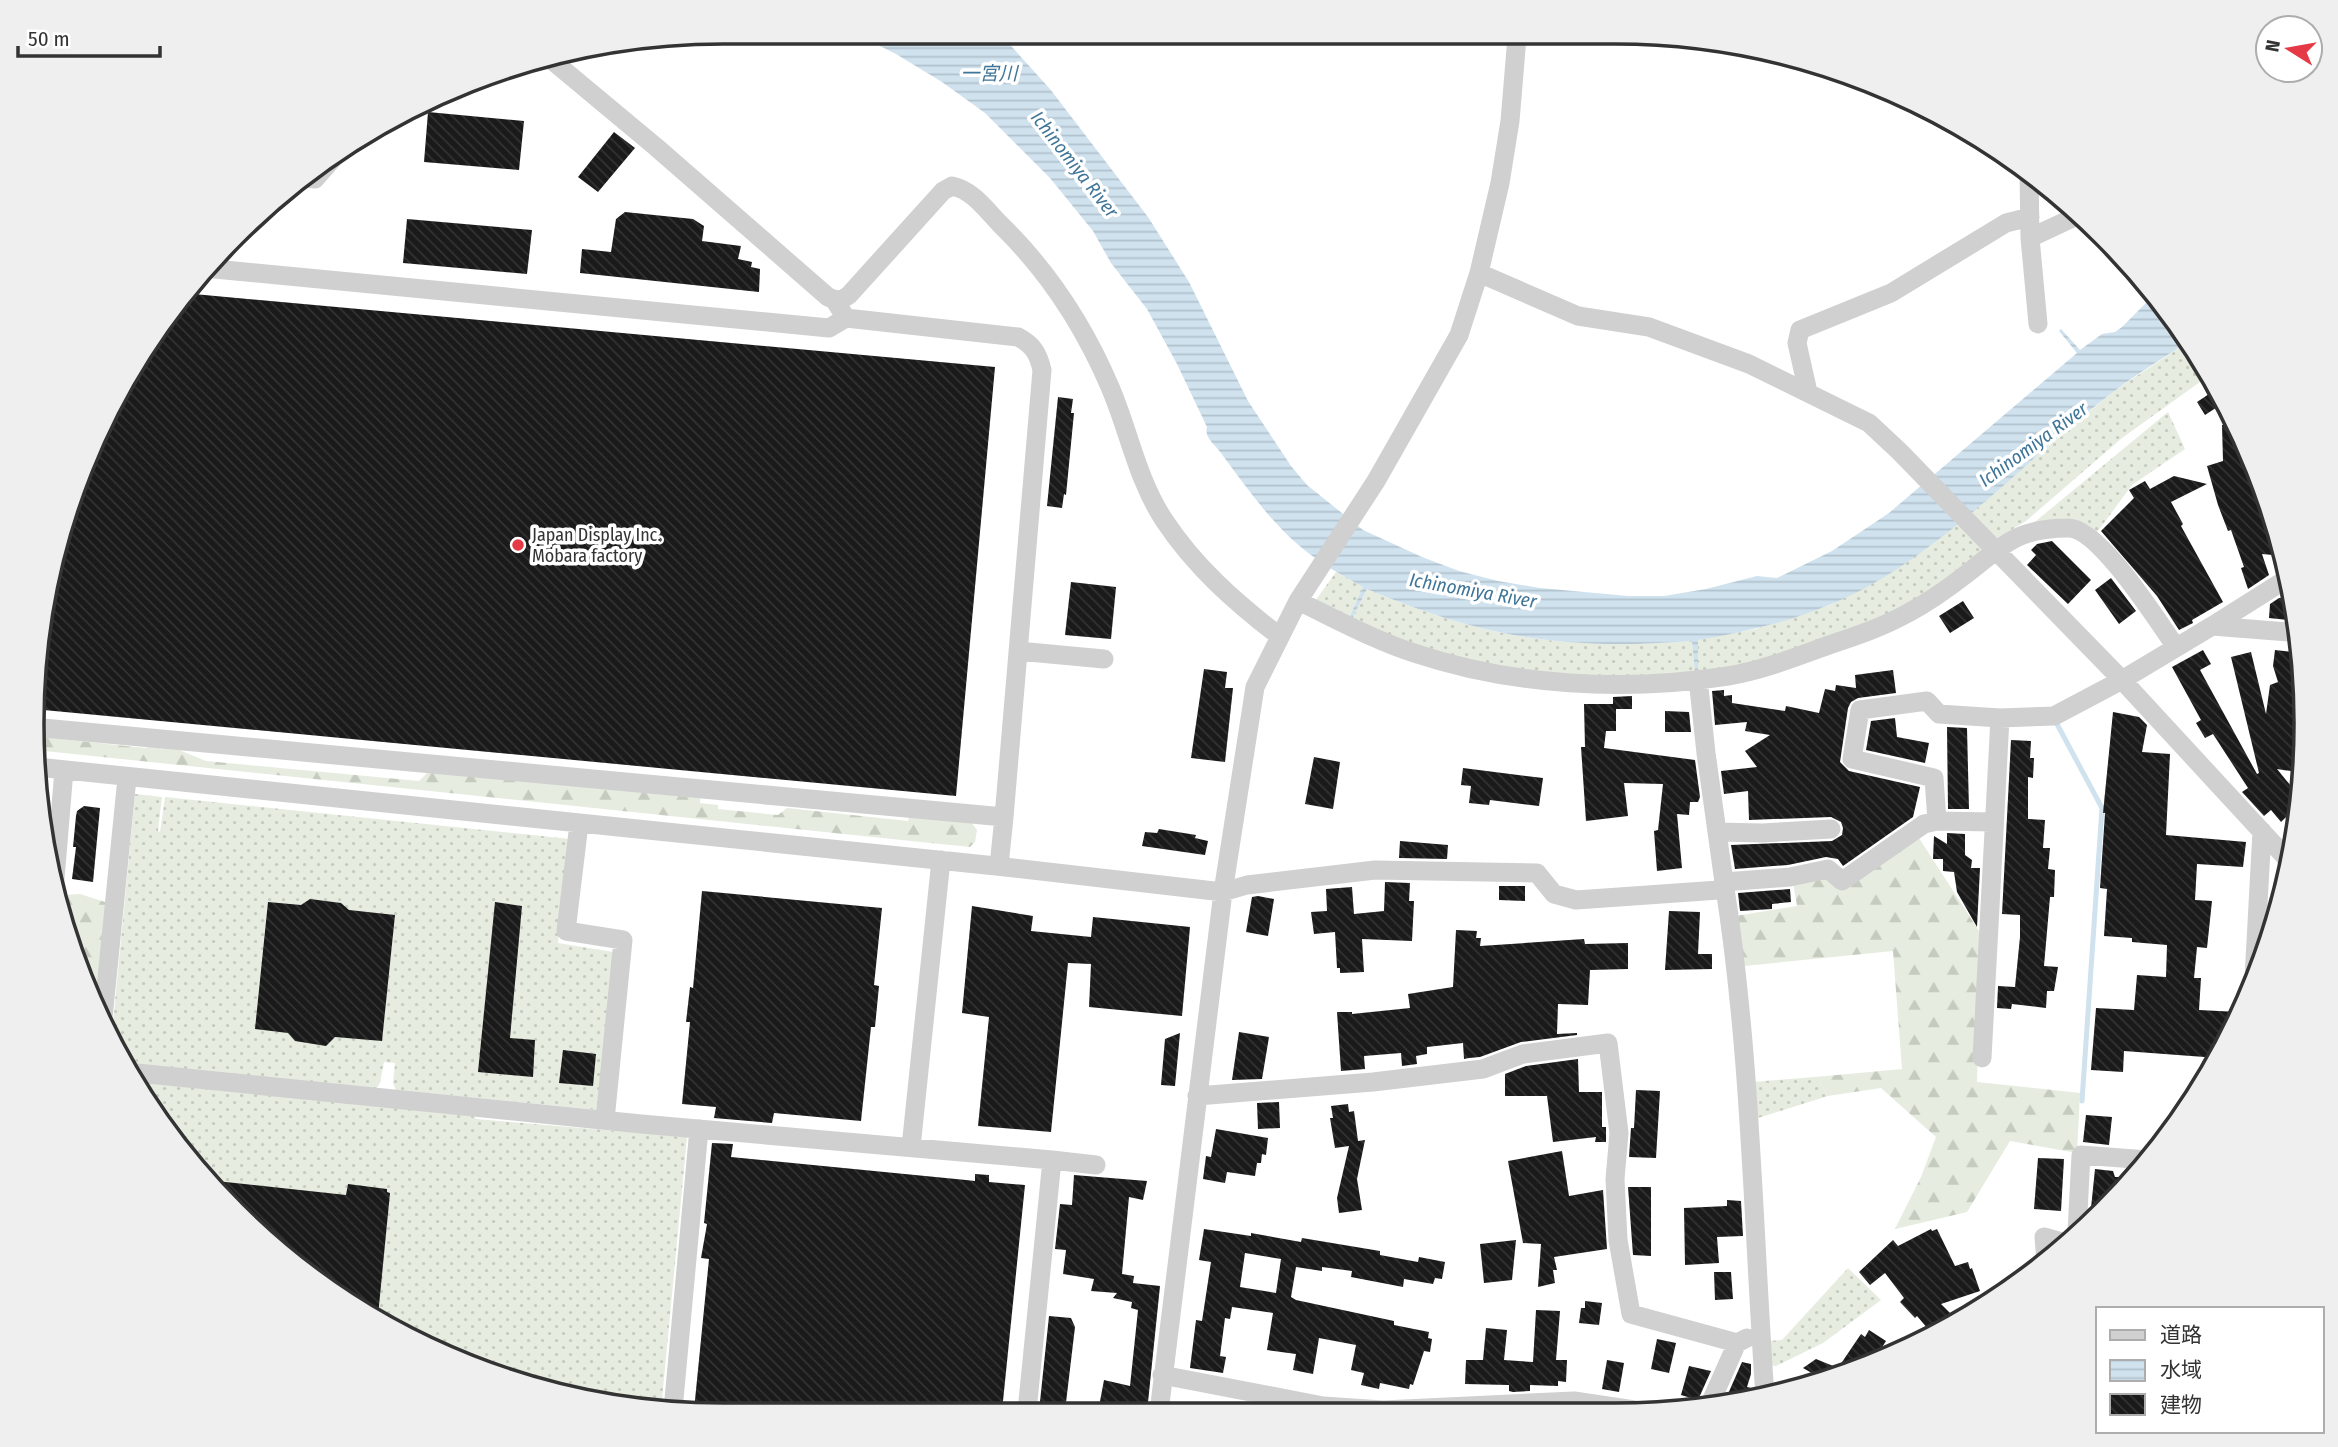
<svg xmlns="http://www.w3.org/2000/svg" width="2338" height="1447" viewBox="0 0 2338 1447" font-family="'Fira Sans Condensed','Noto Sans JP',sans-serif">
<defs>
<pattern id="grass-dots" width="8" height="8" patternUnits="userSpaceOnUse" patternTransform="scale(1.75)"><rect width="8" height="8" fill="#e6ecdf"/><path d="M2 2h.1M6 6h.1" fill="none" stroke="#c6cbc0" stroke-width="1.8" stroke-linecap="round"/></pattern>
<pattern id="forest-firs" width="22" height="20" patternUnits="userSpaceOnUse" patternTransform="scale(1.75)"><rect width="22" height="20" fill="#e6ecdf"/><path d="M5 1l3.5 6h-7zM16 11l3.5 6h-7z" fill="#c6cbc0"/></pattern>
<pattern id="water-rules" width="6" height="5" patternUnits="userSpaceOnUse" patternTransform="scale(1.75)"><rect width="6" height="5" fill="#cfe2ee"/><path d="M0 2.5h6" fill="none" stroke="#b2c2cd"/></pattern>
<pattern id="building-back-hatch" width="6" height="6" patternUnits="userSpaceOnUse" patternTransform="scale(1.75)"><rect width="6" height="6" fill="#1a1a1a"/><path d="M-1 5l2 2M0 0l6 6M5-1l2 2" fill="none" stroke="#333"/></pattern>
</defs>
<rect width="100%" height="100%" fill="#fff"/>
<path fill="url(#grass-dots)" d="M 2188,342 L 2211,374 L 2122,438 L 2026,521 L 1995,540 L 1969,513 L 2114,391 Z
M 2168,412 L 2185,449 L 2132,485 L 2095,535 L 2030,526 Z
M 1960,521 L 1986,548 L 1906,607 L 1838,636 L 1750,664 L 1698,671 L 1697,640 L 1756,629 L 1830,605 L 1925,550 Z
M 1336,572 L 1363,587 L 1349,618 L 1313,604 Z
M 1367,589 C 1483,638 1567,651 1693,641 L 1695,671 L 1648,678 L 1579,676 L 1467,662 L 1402,642 L 1352,619 Z
M 135,794 L 162,797 L 158,831 L 160,832 L 165,797 L 570,839 L 558,943 L 613,952 L 598,1110 L 396,1090 L 393,1083 L 395,1063 L 384,1062 L 380,1083 L 376,1089 L 122,1063 L 111,1044 Z
M 1826,1076 L 1820,1082 L 1828,1096 L 1755,1119 L 1753,1082 Z
M 133,1082 L 473,1115 L 476,1119 L 687,1137 L 661,1410 L 634,1410 L 459,1363 L 302,1272 L 234,1213 L 148,1108 Z
M 1848,1268 L 1881,1300 L 1823,1343 L 1776,1366 L 1769,1365 L 1766,1341 L 1782,1340 Z"/>
<path fill="url(#forest-firs)" d="M 33,736 L 145,748 L 148,747 L 179,750 L 206,761 L 419,781 L 428,772 L 700,798 L 700,803 L 718,805 L 718,809 L 778,815 L 787,808 L 908,821 L 909,817 L 971,822 L 977,830 L 975,842 L 970,847 L 921,842 L 35,750 Z
M 1917,835 L 1981,934 L 1977,1082 L 2080,1093 L 2077,1153 L 2010,1141 L 1967,1212 L 1895,1229 L 1921,1177 L 1936,1137 L 1881,1088 L 1828,1096 L 1820,1082 L 1826,1076 L 1902,1069 L 1893,951 L 1744,966 L 1735,916 L 1797,906 L 1793,882 L 1827,874 L 1843,886 Z
M 80,894 L 105,902 L 106,906 L 96,1011 L 62,921 L 66,895 Z"/>
<path fill="url(#water-rules)" d="M 862,37 L 1003,37 L 1050,89 L 1148,217 L 1189,282 L 1248,401 L 1291,466 L 1307,485 L 1363,530 L 1422,557 L 1459,571 L 1498,581 L 1540,588 L 1628,596 L 1664,596 L 1706,589 L 1757,576 L 1777,578 L 1832,551 L 1889,513 L 2077,353 L 2059,331 L 2061,329 L 2080,350 L 2102,334 L 2115,332 L 2122,327 L 2154,295 L 2188,342 C 2163,358 2137,374 2113,392 C 2031,455 1960,535 1869,586 C 1816,615 1756,631 1698,640 L 1698,671 L 1695,671 L 1692,641 C 1567,651 1483,638 1367,589 L 1352,619 L 1349,618 L 1363,587 C 1339,574 1315,560 1295,542 C 1266,516 1244,484 1221,453 C 1215,444 1204,438 1207,427 L 1177,364 L 1147,309 L 1111,263 L 1093,231 L 1050,178 L 985,113 L 942,82 L 896,54 Z"/>
<g fill="none" stroke-linecap="round" stroke-linejoin="round">
<path stroke="#cfe2ee" stroke-width="5" d="M 2057,724 L 2102,808 L 2082,1101"/>
</g>
<path fill="url(#building-back-hatch)" fill-rule="evenodd" d="M 428,112 L 524,121 L 519,170 L 424,162 Z
M 614,132 L 635,148 L 598,192 L 578,177 Z
M 625,212 L 693,219 L 704,226 L 702,241 L 741,246 L 738,259 L 752,262 L 751,267 L 760,269 L 759,292 L 580,273 L 582,249 L 611,252 L 616,219 Z
M 407,219 L 532,230 L 527,274 L 403,263 Z
M 183,293 L 995,367 L 956,796 L 33,709 L 45,589 L 68,501 L 124,378 Z
M 2218,388 L 2225,402 L 2205,415 L 2197,402 Z
M 1058,397 L 1073,399 L 1071,413 L 1074,413 L 1066,495 L 1064,494 L 1062,508 L 1047,506 Z
M 2235,424 L 2270,501 L 2283,556 L 2262,554 L 2269,575 L 2248,589 L 2241,568 L 2244,567 L 2231,530 L 2228,531 L 2218,505 L 2207,466 L 2223,461 L 2222,425 Z
M 2174,476 L 2207,484 L 2171,502 L 2183,524 L 2181,526 L 2223,602 L 2192,620 L 2193,623 L 2179,630 L 2157,596 L 2101,531 L 2134,498 L 2129,490 L 2145,481 L 2150,489 Z
M 2052,541 L 2091,580 L 2068,604 L 2027,565 L 2036,555 L 2031,550 L 2037,544 Z
M 2111,578 L 2136,611 L 2119,624 L 2095,590 Z
M 1071,582 L 1116,587 L 1111,639 L 1065,635 Z
M 2279,598 L 2293,599 L 2298,621 L 2269,618 L 2270,604 Z
M 1963,601 L 1974,618 L 1950,633 L 1939,616 Z
M 2203,650 L 2211,664 L 2200,670 L 2257,774 L 2259,773 L 2231,657 L 2251,652 L 2266,714 L 2270,685 L 2278,682 L 2273,666 L 2275,650 L 2301,653 L 2303,696 L 2296,743 L 2304,744 L 2304,773 L 2277,769 L 2300,797 L 2296,824 L 2288,815 L 2281,822 L 2271,810 L 2264,816 L 2242,792 L 2248,788 L 2213,734 L 2205,738 L 2196,723 L 2201,720 L 2172,667 Z
M 1204,669 L 1227,672 L 1225,688 L 1233,688 L 1225,762 L 1191,758 Z
M 1893,670 L 1896,693 L 1858,698 L 1851,702 L 1848,708 L 1840,762 L 1849,771 L 1920,787 L 1913,817 L 1843,866 L 1838,859 L 1826,857 L 1788,865 L 1735,869 L 1731,845 L 1832,841 L 1842,835 L 1843,828 L 1841,822 L 1831,817 L 1749,820 L 1748,791 L 1724,794 L 1721,771 L 1757,767 L 1745,751 L 1770,735 L 1745,731 L 1747,722 L 1715,725 L 1712,691 L 1724,690 L 1724,696 L 1732,695 L 1732,703 L 1785,711 L 1786,706 L 1819,713 L 1825,689 L 1835,691 L 1836,685 L 1856,688 L 1855,675 Z
M 1632,696 L 1632,709 L 1616,709 L 1616,731 L 1606,731 L 1604,748 L 1695,760 L 1700,797 L 1698,802 L 1690,802 L 1689,815 L 1677,814 L 1682,868 L 1657,871 L 1654,831 L 1658,830 L 1663,784 L 1624,783 L 1628,816 L 1586,821 L 1581,747 L 1585,747 L 1584,704 L 1613,704 L 1613,697 Z
M 1665,711 L 1689,712 L 1691,732 L 1665,732 Z
M 2113,712 L 2139,717 L 2147,725 L 2142,752 L 2170,754 L 2166,835 L 2246,842 L 2243,867 L 2197,864 L 2195,900 L 2212,901 L 2207,948 L 2197,947 L 2194,978 L 2201,978 L 2199,1010 L 2238,1012 L 2235,1030 L 2218,1058 L 2124,1051 L 2123,1072 L 2091,1070 L 2096,1008 L 2134,1010 L 2137,975 L 2166,977 L 2167,945 L 2132,942 L 2132,938 L 2104,936 L 2107,889 L 2100,888 L 2105,813 L 2103,813 Z
M 1895,718 L 1897,737 L 1929,743 L 1925,763 L 1866,750 L 1871,721 Z
M 1947,727 L 1967,728 L 1969,809 L 1948,809 Z
M 2011,740 L 2031,741 L 2030,758 L 2034,758 L 2033,778 L 2028,777 L 2028,819 L 2045,820 L 2043,848 L 2050,848 L 2048,869 L 2055,870 L 2054,897 L 2050,897 L 2044,966 L 2058,967 L 2054,991 L 2047,991 L 2046,1008 L 2012,1004 L 2011,1009 L 1997,1008 L 1998,986 L 2015,987 L 2020,937 L 2020,915 L 2002,914 Z
M 1314,757 L 1340,762 L 1333,809 L 1305,804 Z
M 1463,768 L 1543,778 L 1539,806 L 1490,800 L 1489,805 L 1469,803 L 1471,786 L 1461,785 Z
M 84,806 L 100,808 L 93,882 L 72,879 L 76,847 L 73,847 L 76,816 L 77,811 Z
M 1159,829 L 1196,835 L 1195,838 L 1208,841 L 1205,855 L 1142,846 L 1145,832 L 1157,833 Z
M 1947,833 L 1965,834 L 1965,855 L 1972,860 L 1971,868 L 1980,868 L 1977,927 L 1957,892 L 1954,872 L 1943,871 L 1943,859 L 1933,859 L 1934,836 L 1947,844 Z
M 1400,841 L 1448,845 L 1447,859 L 1399,858 Z
M 1385,882 L 1410,883 L 1409,901 L 1414,901 L 1412,941 L 1362,939 L 1364,972 L 1340,973 L 1340,968 L 1337,968 L 1335,932 L 1314,934 L 1311,912 L 1327,911 L 1326,889 L 1352,887 L 1354,914 L 1384,911 Z
M 1499,886 L 1525,886 L 1525,901 L 1499,900 Z
M 1790,889 L 1791,902 L 1772,904 L 1772,909 L 1740,911 L 1738,893 Z
M 702,891 L 882,908 L 874,985 L 879,986 L 875,1027 L 871,1027 L 861,1121 L 774,1113 L 772,1123 L 714,1118 L 716,1107 L 682,1104 L 690,1022 L 686,1022 L 690,987 L 693,988 Z
M 1258,896 L 1274,899 L 1268,936 L 1246,932 L 1252,897 Z
M 310,899 L 341,903 L 349,910 L 395,915 L 382,1041 L 335,1037 L 326,1046 L 295,1041 L 288,1033 L 255,1029 L 268,902 L 301,905 Z
M 495,902 L 522,906 L 510,1038 L 535,1040 L 533,1077 L 478,1072 Z
M 972,906 L 1033,916 L 1031,931 L 1091,937 L 1093,917 L 1190,927 L 1182,1016 L 1089,1007 L 1091,964 L 1068,963 L 1051,1132 L 978,1126 L 989,1017 L 962,1013 Z
M 1669,911 L 1700,912 L 1698,954 L 1712,954 L 1712,969 L 1665,970 Z
M 1456,930 L 1477,931 L 1476,938 L 1481,938 L 1480,946 L 1584,939 L 1585,944 L 1628,943 L 1628,969 L 1590,970 L 1588,1005 L 1558,1004 L 1557,1034 L 1577,1033 L 1577,1035 L 1521,1042 L 1480,1057 L 1469,1058 L 1464,1059 L 1463,1043 L 1427,1047 L 1427,1054 L 1416,1056 L 1417,1064 L 1402,1066 L 1401,1053 L 1364,1056 L 1365,1069 L 1341,1071 L 1337,1012 L 1352,1012 L 1352,1014 L 1410,1008 L 1408,994 L 1453,987 Z
M 1239,1032 L 1269,1037 L 1262,1079 L 1232,1080 Z
M 1180,1033 L 1175,1086 L 1161,1085 L 1165,1039 Z
M 563,1050 L 596,1054 L 593,1086 L 559,1083 Z
M 1578,1059 L 1579,1092 L 1602,1092 L 1602,1127 L 1606,1127 L 1606,1142 L 1595,1142 L 1596,1137 L 1553,1142 L 1547,1096 L 1505,1096 L 1505,1074 L 1526,1066 Z
M 1636,1090 L 1660,1091 L 1656,1158 L 1629,1157 L 1631,1128 L 1634,1128 Z
M 1279,1102 L 1280,1128 L 1258,1129 L 1257,1103 Z
M 1348,1104 L 1349,1112 L 1354,1111 L 1358,1141 L 1365,1140 L 1357,1179 L 1362,1210 L 1339,1213 L 1337,1198 L 1349,1146 L 1335,1148 L 1330,1118 L 1333,1118 L 1331,1106 Z
M 2086,1115 L 2112,1117 L 2109,1145 L 2083,1142 Z
M 1216,1129 L 1268,1138 L 1266,1155 L 1262,1154 L 1261,1163 L 1257,1163 L 1255,1176 L 1227,1172 L 1225,1183 L 1203,1179 L 1206,1156 L 1211,1157 Z
M 712,1143 L 733,1144 L 731,1157 L 966,1180 L 975,1181 L 975,1174 L 989,1175 L 989,1182 L 1025,1185 L 1002,1411 L 694,1410 L 709,1259 L 701,1258 L 707,1224 L 704,1223 Z
M 1562,1151 L 1569,1196 L 1603,1190 L 1607,1249 L 1554,1257 L 1557,1270 L 1553,1270 L 1555,1283 L 1538,1287 L 1541,1244 L 1523,1243 L 1508,1161 Z
M 2038,1158 L 2064,1159 L 2061,1211 L 2034,1209 Z
M 2095,1169 L 2113,1171 L 2115,1177 L 2119,1177 L 2118,1191 L 2090,1218 Z
M 1074,1175 L 1147,1181 L 1143,1200 L 1129,1197 L 1122,1274 L 1134,1276 L 1133,1283 L 1160,1286 L 1147,1412 L 1098,1412 L 1104,1380 L 1130,1386 L 1138,1310 L 1131,1308 L 1132,1302 L 1113,1298 L 1117,1293 L 1091,1291 L 1094,1279 L 1063,1274 L 1066,1250 L 1055,1249 L 1060,1204 L 1072,1205 Z
M 207,1180 L 346,1195 L 348,1184 L 387,1189 L 387,1192 L 390,1193 L 378,1316 L 302,1272 L 234,1213 Z
M 1628,1187 L 1651,1187 L 1651,1256 L 1633,1255 Z
M 1727,1200 L 1741,1201 L 1743,1236 L 1717,1237 L 1719,1263 L 1685,1265 L 1684,1208 L 1727,1206 Z
M 1204,1229 L 1251,1236 L 1251,1233 L 1301,1242 L 1302,1238 L 1380,1251 L 1380,1255 L 1418,1262 L 1419,1257 L 1445,1262 L 1442,1279 L 1435,1278 L 1433,1284 L 1404,1279 L 1403,1287 L 1351,1277 L 1352,1271 L 1322,1267 L 1322,1271 L 1296,1267 L 1291,1297 L 1296,1300 L 1394,1321 L 1394,1325 L 1429,1332 L 1428,1338 L 1432,1339 L 1430,1352 L 1424,1351 L 1413,1385 L 1410,1384 L 1409,1389 L 1380,1383 L 1379,1389 L 1361,1385 L 1364,1373 L 1351,1370 L 1356,1345 L 1319,1338 L 1313,1374 L 1293,1370 L 1296,1354 L 1267,1350 L 1273,1313 L 1232,1307 L 1230,1319 L 1225,1318 L 1220,1356 L 1226,1357 L 1223,1373 L 1190,1368 L 1196,1320 L 1202,1321 L 1211,1262 L 1199,1260 ZM 1245,1253 L 1281,1259 L 1276,1293 L 1240,1287 Z
M 1931,1229 L 1932,1231 L 1937,1229 L 1955,1266 L 1968,1262 L 1970,1269 L 1972,1268 L 1980,1291 L 1941,1304 L 1958,1321 L 1934,1336 L 1917,1316 L 1915,1318 L 1900,1302 L 1904,1298 L 1885,1273 L 1870,1285 L 1859,1272 L 1893,1240 L 1898,1246 Z
M 1516,1240 L 1512,1280 L 1484,1283 L 1480,1244 Z
M 1714,1272 L 1731,1272 L 1733,1299 L 1715,1300 Z
M 1585,1301 L 1602,1303 L 1599,1325 L 1579,1323 L 1581,1308 L 1585,1308 Z
M 1536,1310 L 1560,1311 L 1556,1360 L 1567,1360 L 1566,1382 L 1558,1381 L 1558,1386 L 1530,1385 L 1530,1391 L 1513,1392 L 1509,1391 L 1509,1385 L 1465,1384 L 1466,1360 L 1483,1360 L 1486,1328 L 1507,1330 L 1504,1360 L 1533,1362 Z
M 1049,1316 L 1071,1318 L 1075,1327 L 1065,1411 L 1039,1411 Z
M 1869,1330 L 1886,1341 L 1872,1363 L 1824,1380 L 1803,1368 L 1816,1359 L 1838,1368 L 1861,1334 L 1865,1337 Z
M 1657,1339 L 1676,1343 L 1669,1373 L 1651,1369 Z
M 1607,1360 L 1624,1363 L 1619,1392 L 1602,1389 Z
M 1742,1362 L 1751,1364 L 1751,1374 L 1747,1387 L 1751,1388 L 1748,1399 L 1724,1403 Z
M 1689,1366 L 1711,1371 L 1698,1400 L 1681,1395 Z"/>
<g fill="none" stroke-linecap="round" stroke-linejoin="round">
<path stroke="#d0d0d0" stroke-width="19" d="M 548,57 L 656,147 L 828,297 C 837,301 841,301 849,295 L 943,191 L 952,186 C 973,190 987,211 1001,225 C 1049,272 1084,326 1110,387 C 1129,431 1137,479 1164,520 C 1195,567 1235,602 1279,636
M 2029,171 L 2030,238 L 2038,324
M 303,178 L 315,179 L 344,146
M 2030,238 L 2079,215
M 204,268 L 829,328 L 846,318
M 1479,273 L 1578,316 L 1649,327 L 1749,364 L 1869,423 L 1899,451 L 2122,680 L 2290,862
M 1808,392 L 1797,343 L 1800,330 L 1891,293 L 2006,223 L 2030,217
M 1298,601 C 1336,619 1374,640 1414,653 C 1513,686 1625,692 1728,676 C 1763,670 1796,657 1829,645 C 1856,636 1883,627 1908,613 C 1927,603 1947,589 1965,575 C 1984,561 2004,541 2026,534 C 2038,530 2056,528 2068,528 C 2099,527 2158,622 2176,647
M 2212,626 L 2288,578
M 1018,651 L 1104,659
M 32,727 L 1004,817 L 1042,370 C 1038,353 1033,345 1018,337 L 846,318 L 835,301
M 37,767 L 996,866 L 1223,892 L 1247,885 L 1375,870 L 1537,873 L 1554,894 L 1576,900 L 1719,890 L 1724,882 L 1706,753 L 1698,679
M 1937,821 L 1934,778 L 1852,759 L 1860,710 L 1927,701 L 1939,714 L 2000,718 L 2054,716 L 2122,680 L 2212,626 L 2300,633
M 579,824 L 566,931 L 623,940 L 605,1120
M 1717,832 L 1762,833 L 1831,829
M 999,866 L 1004,817
M 54,891 L 64,770
M 2254,978 L 2262,831
M 102,1028 L 127,778
M 1982,1058 L 2000,718
M 127,1072 L 641,1124 L 1052,1160 L 1027,1411
M 1197,1096 L 1373,1082 L 1483,1069 L 1523,1054 L 1608,1043 L 1619,1133 L 1615,1179 L 1618,1240 L 1631,1314 L 1737,1343
M 911,1147 L 941,860
M 1052,1160 L 1096,1165
M 2077,1232 L 2081,1155 L 2148,1160
M 2046,1262 L 2044,1237 L 2065,1243
M 1162,1375 L 1323,1406 L 1383,1410 L 1574,1401 L 1661,1414
M 1765,1397 C 1753,1225 1751,1052 1724,882 L 1790,877 L 1828,869 L 1842,881 L 1924,824 L 1937,821 L 1994,822
M 1709,1406 L 1737,1343 L 1747,1338
M 673,1410 L 699,1129
M 1159,1412 L 1223,892 L 1255,687 L 1298,601 L 1376,481 L 1459,335 L 1479,273 L 1500,183 L 1510,121 L 1517,37"/>
</g>
<circle fill="#e63946" stroke="#fff" stroke-width="2.5" cx="518" cy="545" r="7"/>
<g text-anchor="middle" stroke-width="7" stroke-linejoin="round" paint-order="stroke">
<g font-size="18" fill="#333" stroke="#fff" text-anchor="start">
<text x="532" y="541">Japan Display Inc.<tspan x="532" dy="21">Mobara factory</tspan></text>
</g>
<g font-size="19" font-style="italic" fill="#3f7597" stroke="#fff">
<text x="989" y="80">一宮川</text>
<text transform="translate(1075 164) rotate(52)" y="7">Ichinomiya River</text>
<text transform="translate(2033 444) rotate(-36)" y="7">Ichinomiya River</text>
<text transform="translate(1473 590) rotate(10)" y="7">Ichinomiya River</text>
</g>
</g>
<path d="M0 0H2338V1447H0ZM723 44H1615A679 679 0 0 1 2294 723V724A679 679 0 0 1 1615 1403H723A679 679 0 0 1 44 724V723A679 679 0 0 1 723 44Z" fill="#efefef" fill-rule="evenodd"/>
<path fill="none" stroke="#333" stroke-width="3.5" d="M723 44H1615A679 679 0 0 1 2294 723V724A679 679 0 0 1 1615 1403H723A679 679 0 0 1 44 724V723A679 679 0 0 1 723 44Z"/>
<rect x="2096" y="1307" width="228" height="126" fill="#ffffff" stroke="#adadad" stroke-width="2"/>
<rect x="2110" y="1330" width="35" height="10" fill="#d0d0d0" stroke="#adadad" stroke-width="2"/>
<text x="2160" y="1342" font-size="21" fill="#333333">道路</text>
<rect x="2110" y="1360" width="35" height="21" fill="url(#water-rules)" stroke="#adadad" stroke-width="2"/>
<text x="2160" y="1377" font-size="21" fill="#333333">水域</text>
<rect x="2110" y="1394" width="35" height="21" fill="url(#building-back-hatch)" stroke="#adadad" stroke-width="2"/>
<text x="2160" y="1412" font-size="21" fill="#333333">建物</text>
<g transform="translate(2289 49) rotate(281)"><circle r="33" fill="#ffffff" stroke="#adadad" stroke-width="2"/>
<path d="M0-5L12 26L0 18L-12 26Z" fill="#e63946"/>
<text y="-10" font-size="19" font-weight="bold" text-anchor="middle" fill="#333333">N</text>
</g>
<path d="M18 46v10h142v-10" fill="none" stroke="#333333" stroke-width="3.5"/>
<text x="28" y="46" font-size="21" fill="#333333" stroke="#ffffff" stroke-width="5" paint-order="stroke">50 m</text>
</svg>
